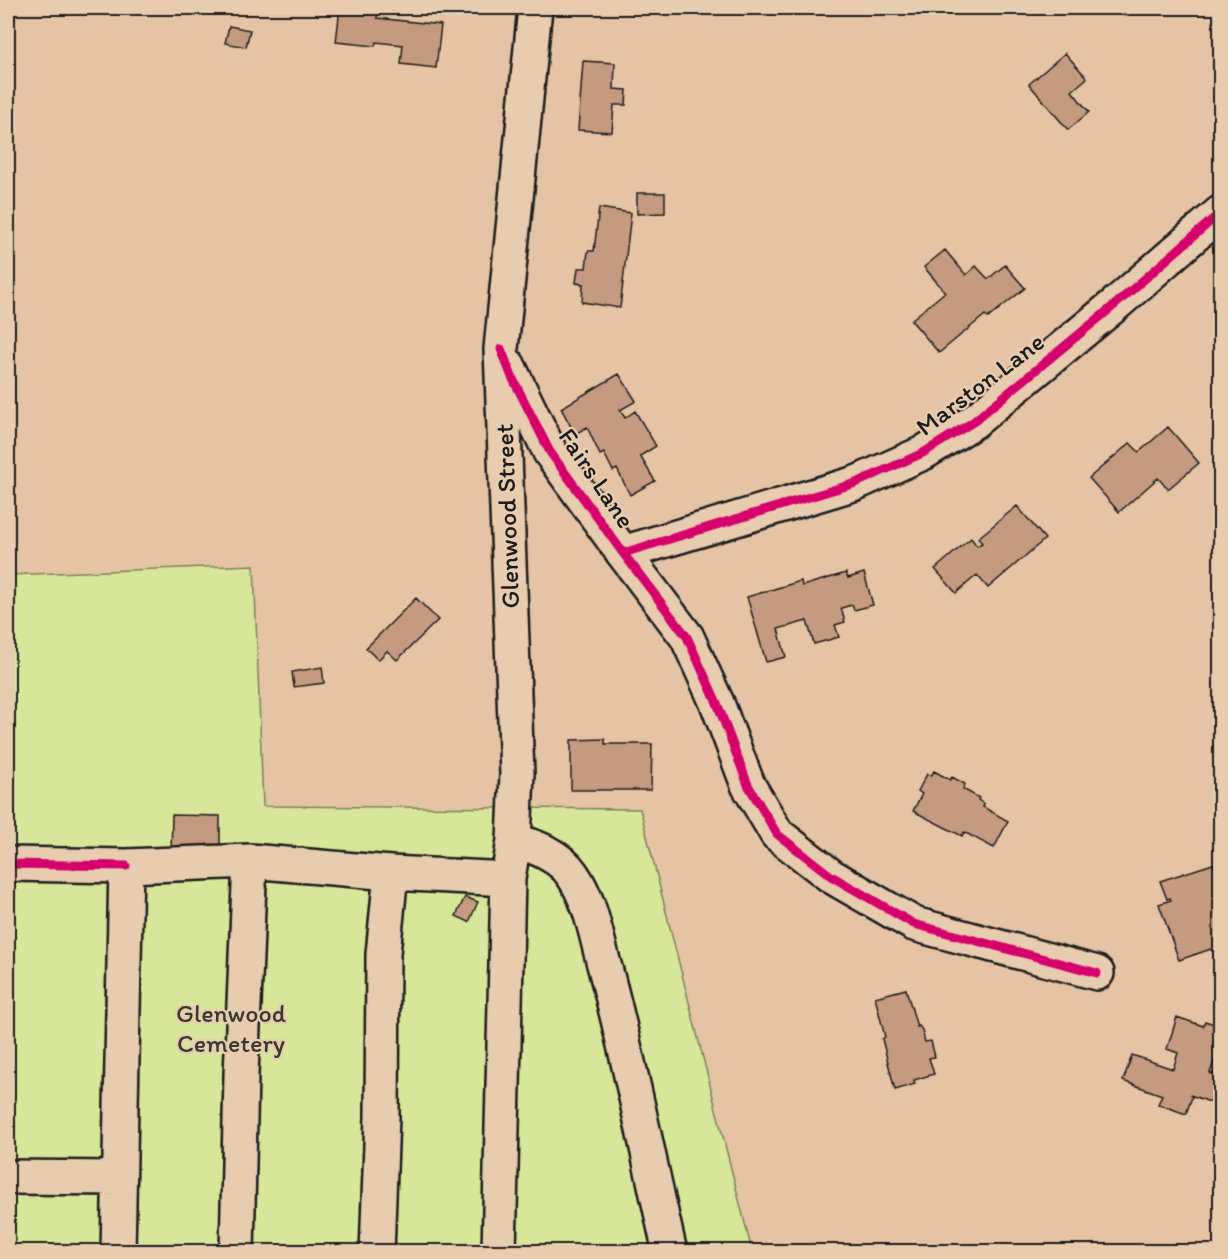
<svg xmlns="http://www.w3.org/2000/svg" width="1228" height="1259" viewBox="0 0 1228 1259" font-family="Itim,sans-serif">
<rect width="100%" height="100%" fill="#e5c4a6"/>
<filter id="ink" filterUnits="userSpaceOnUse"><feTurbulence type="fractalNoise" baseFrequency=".0167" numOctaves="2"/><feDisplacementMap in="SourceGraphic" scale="12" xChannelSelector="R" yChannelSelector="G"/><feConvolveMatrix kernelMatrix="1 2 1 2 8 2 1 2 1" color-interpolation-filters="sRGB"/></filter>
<g filter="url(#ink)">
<path fill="#d8e699" stroke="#7a815a" stroke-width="1.5" d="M 254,565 L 263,806 L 640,809 L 752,1251 L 8,1251 L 8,575 Z"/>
<path fill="#c49b80" stroke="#1c1c1c" stroke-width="1.5" d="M 340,8 L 378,8 L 377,18 L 441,25 L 436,68 L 401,64 L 403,45 L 376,42 L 375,46 L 336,42 Z
M 387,8 L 416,8 L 416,12 Z
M 229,26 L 250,30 L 246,47 L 225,43 Z
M 1065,53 L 1087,78 L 1072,91 L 1089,112 L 1068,130 L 1029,84 Z
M 583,61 L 615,63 L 614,89 L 627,90 L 626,105 L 614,105 L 612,132 L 578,130 Z
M 637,193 L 665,193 L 665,213 L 637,214 Z
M 599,208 L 631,213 L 620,308 L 582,302 L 583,284 L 576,283 L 578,268 L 586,268 L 588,251 L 594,251 Z
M 945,250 L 966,275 L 976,266 L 988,279 L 1005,265 L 1025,288 L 988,318 L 985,315 L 939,353 L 911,320 L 945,292 L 924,267 Z
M 619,374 L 636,401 L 620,410 L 625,418 L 635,411 L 656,446 L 640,456 L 655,481 L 630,495 L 617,469 L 613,471 L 604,453 L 600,455 L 587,427 L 575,434 L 561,408 Z
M 1168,427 L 1199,463 L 1168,489 L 1158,478 L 1119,512 L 1089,478 L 1130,443 L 1139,452 Z
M 1017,506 L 1045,539 L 988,588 L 977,575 L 956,593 L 935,569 L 971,538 L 977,546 L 982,543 L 978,538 Z
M 846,573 L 848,578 L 864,573 L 873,605 L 854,610 L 852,605 L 841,608 L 845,622 L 835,625 L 839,637 L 814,644 L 807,621 L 778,629 L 786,657 L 766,662 L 747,597 L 801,581 L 802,586 Z
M 416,598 L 438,620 L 397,660 L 387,651 L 378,660 L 366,648 Z
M 322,667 L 324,683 L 294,687 L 292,672 Z
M 605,739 L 605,744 L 652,744 L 651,790 L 571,790 L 571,740 Z
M 934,771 L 950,780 L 952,777 L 965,784 L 963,789 L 979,798 L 978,800 L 984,804 L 983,807 L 1008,821 L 994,848 L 964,832 L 962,836 L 913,811 L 922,794 L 918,791 L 927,774 L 931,776 Z
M 172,815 L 220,816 L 220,855 L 171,854 Z
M 1219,862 L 1220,868 L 1220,948 L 1212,951 L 1211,949 L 1179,960 L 1159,904 L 1171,900 L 1170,898 L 1167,899 L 1160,881 Z
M 465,897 L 478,902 L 469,922 L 456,916 Z
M 906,989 L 917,1027 L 919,1026 L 922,1030 L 925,1042 L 931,1041 L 935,1057 L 929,1058 L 934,1074 L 914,1080 L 915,1084 L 895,1090 L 882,1039 L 885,1037 L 875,997 Z
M 1177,1017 L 1203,1026 L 1205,1021 L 1220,1026 L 1220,1064 L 1214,1062 L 1210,1073 L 1219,1076 L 1210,1102 L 1190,1095 L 1192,1097 L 1186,1114 L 1158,1104 L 1162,1095 L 1123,1081 L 1132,1055 L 1173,1069 L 1178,1053 L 1167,1049 Z"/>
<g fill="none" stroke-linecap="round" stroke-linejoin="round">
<defs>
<path id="minor" d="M 508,365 L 550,452 L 623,553 L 687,637 L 717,703 L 748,785 L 777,834 L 831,876 L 914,924 L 1097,973
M 623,553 L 856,483 L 923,453 L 973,422 L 1117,303 L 1220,213
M 514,840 C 534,846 559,855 572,874 C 591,901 596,936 605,968 C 630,1061 648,1157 670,1252
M 8,864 L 126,866
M 391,873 L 508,879
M 8,1177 L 119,1178
M 118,1252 L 126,866 L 250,861 L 391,873 L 383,954 L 382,1117 L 377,1252
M 237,1252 L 241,1075 L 250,861
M 499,1252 L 508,879 L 514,840 L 517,774 L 501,349 L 535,8"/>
</defs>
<use href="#minor" stroke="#1c1c1c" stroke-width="38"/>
<use href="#minor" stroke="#e8ccaf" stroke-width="33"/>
<defs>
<path id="cycleway" d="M 501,349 L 512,377 L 550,452 L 623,553 L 687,637 L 717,703 L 748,785 L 777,834 L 831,876 L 914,924 L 1097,973
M 623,553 L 856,483 L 923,453 L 973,422 L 1117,303 L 1220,213
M 8,864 L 126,866"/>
</defs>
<use href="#cycleway" stroke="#e8ccaf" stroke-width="13"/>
<use href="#cycleway" stroke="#d6006c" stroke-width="9"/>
</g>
</g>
<g text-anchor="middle" stroke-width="4.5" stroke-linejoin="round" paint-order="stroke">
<g font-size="26" fill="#1c1c1c" stroke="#e8ccaf">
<text transform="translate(980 384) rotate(-37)" y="9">Marston Lane</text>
<text transform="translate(597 478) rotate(56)" y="9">Fairs Lane</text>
<text transform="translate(507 516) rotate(-92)" y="9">Glenwood Street</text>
</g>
<g font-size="26" fill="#383a2f" stroke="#e8ccaf">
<text x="231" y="1022">Glenwood<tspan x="231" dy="30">Cemetery</tspan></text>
</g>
</g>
<rect width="1228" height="1259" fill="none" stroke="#e8ccaf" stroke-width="30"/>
<rect x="15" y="15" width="1198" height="1229" fill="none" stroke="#1c1c1c" stroke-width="2" filter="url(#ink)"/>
</svg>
